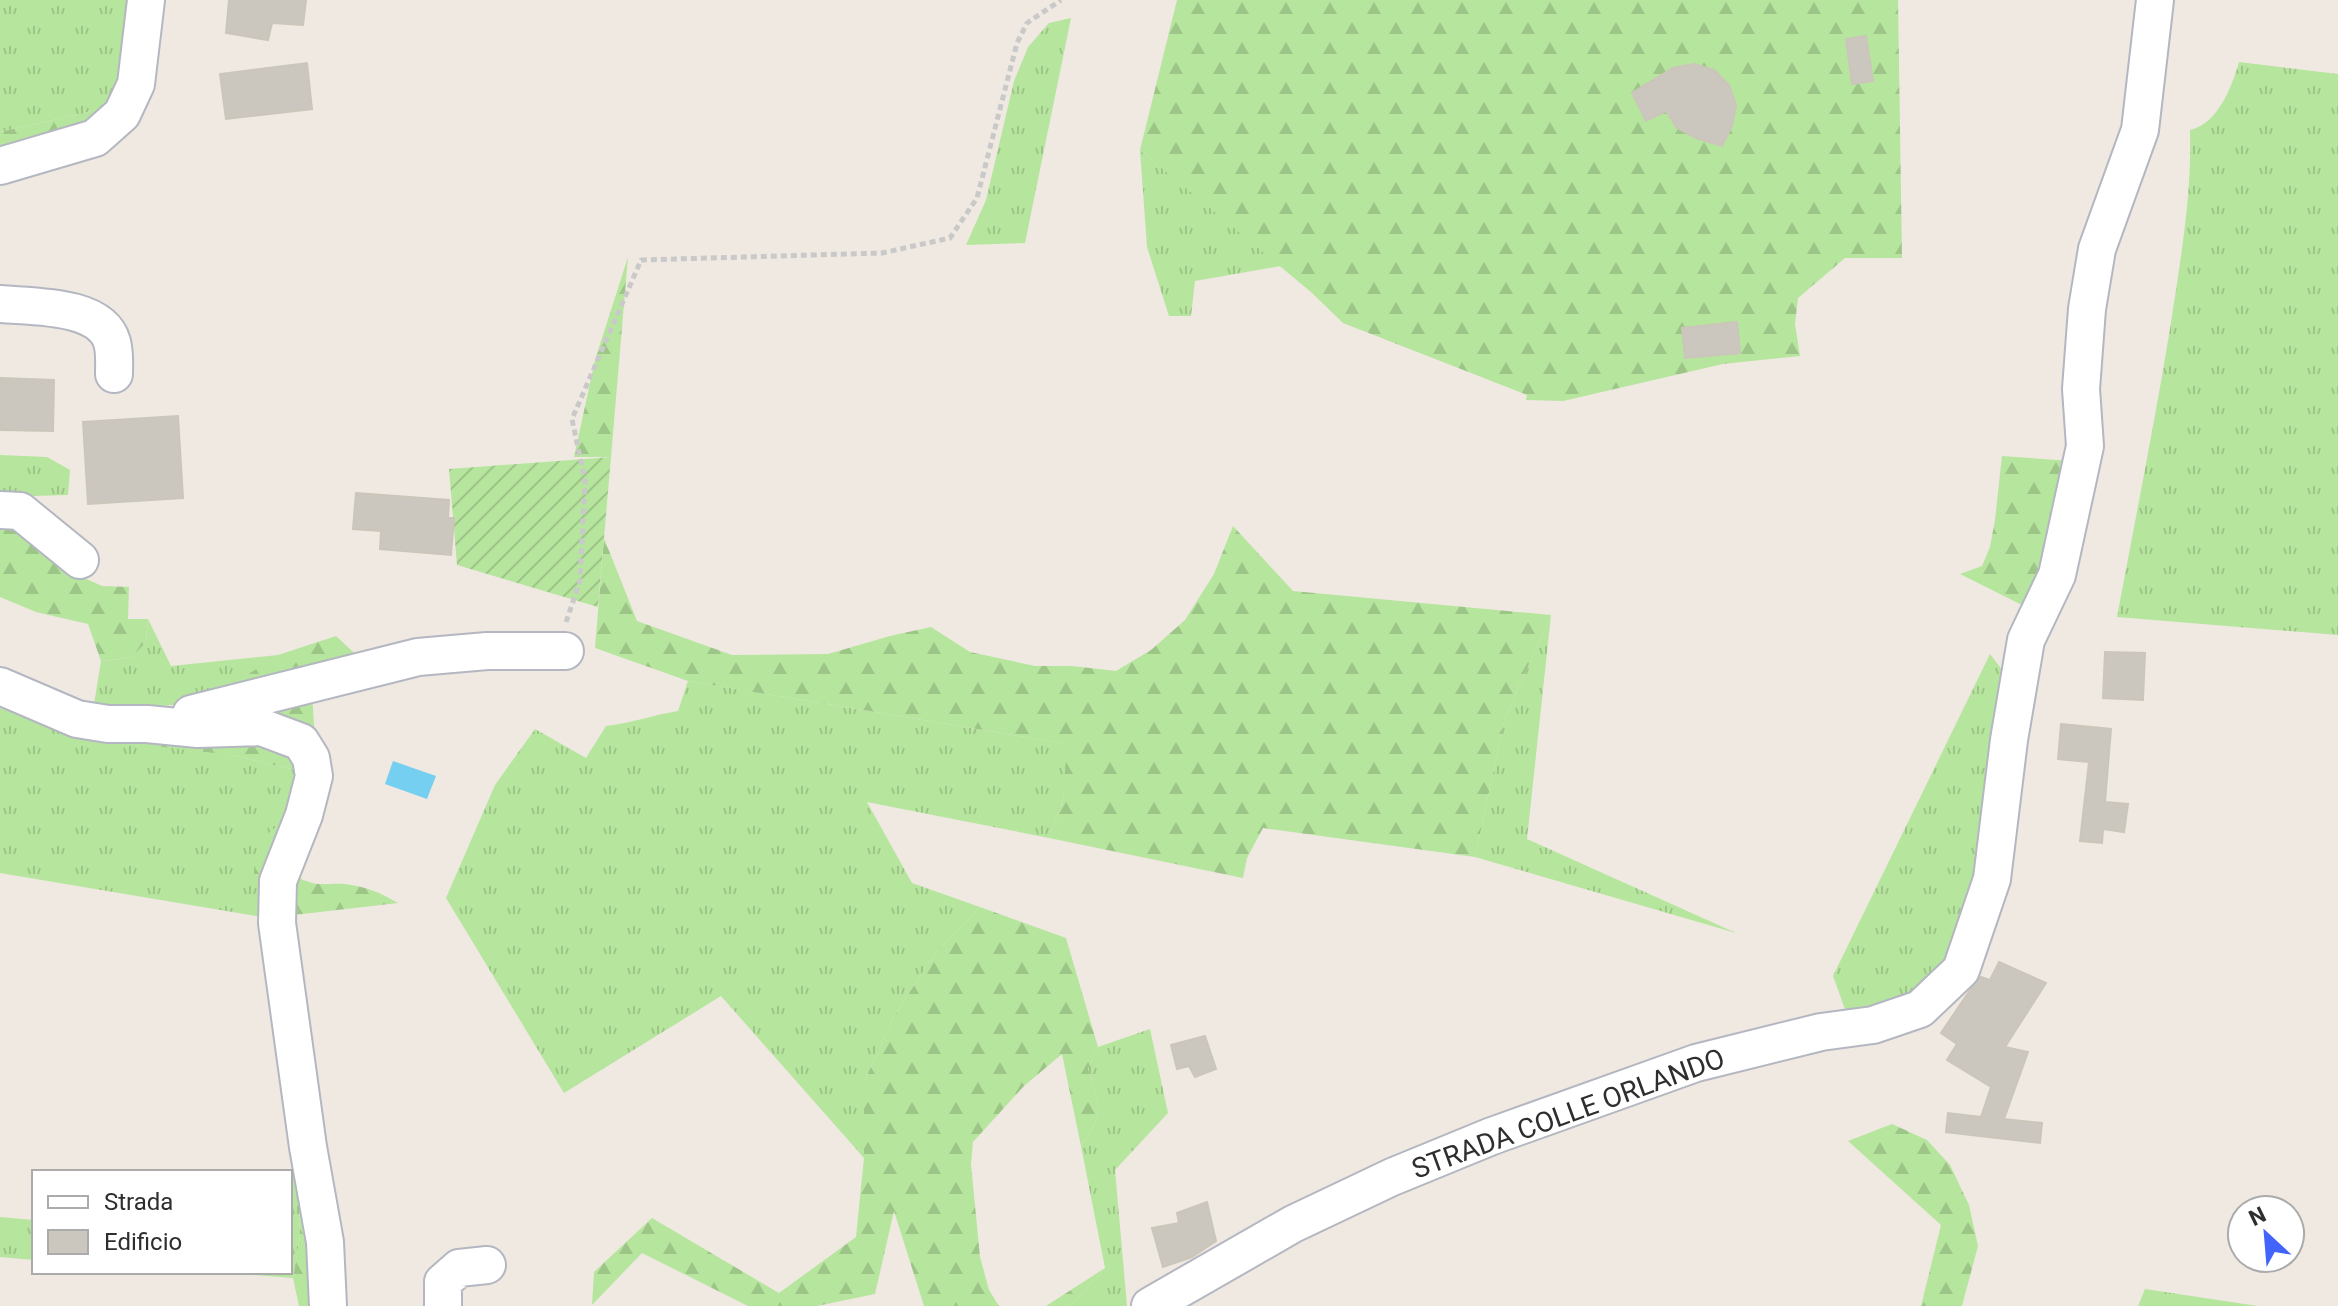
<svg xmlns="http://www.w3.org/2000/svg" width="2338" height="1306" viewBox="0 0 2338 1306" font-family="Roboto,sans-serif">
<defs>
<pattern id="grass-tufts" width="24" height="20" patternUnits="userSpaceOnUse" patternTransform="scale(2)"><rect width="24" height="20" fill="#b6e59e"/><path d="M3 7l-1-3M5 7V3M7 7l1-3M15 17l-1-3M17 17v-4M19 17l1-3" fill="none" stroke="#9dc588"/></pattern>
<pattern id="forest-firs" width="22" height="20" patternUnits="userSpaceOnUse" patternTransform="scale(2)"><rect width="22" height="20" fill="#b6e59e"/><path d="M5 1l3.5 6h-7zM16 11l3.5 6h-7z" fill="#9dc588"/></pattern>
<pattern id="garden-furrows" width="10" height="10" patternUnits="userSpaceOnUse" patternTransform="scale(2)"><rect width="10" height="10" fill="#b6e59e"/><path d="M-1 1l2-2M0 10L10 0M9 11l2-2" fill="none" stroke="#9dc588"/></pattern>
</defs>
<rect width="100%" height="100%" fill="#efe9e1"/>
<path fill="url(#grass-tufts)" d="M 0,0 L 142,0 L 114,106 L 0,132 Z
M 1071,18 L 1025,243 L 966,245 L 986,200 L 1014,81 L 1028,47 L 1049,23 Z
M 2239,62 L 2338,74 L 2338,635 L 2117,617 C 2135,521 2154,426 2170,329 C 2180,263 2192,197 2190,130 C 2218,124 2232,86 2239,62 Z
M 1140,150 L 1281,266 L 1195,281 L 1191,316 L 1169,316 L 1147,247 Z
M 0,455 L 47,457 L 70,470 L 68,495 L 0,497 Z
M 1551,615 L 1527,839 L 1736,933 L 1475,857 L 1505,718 Z
M 148,619 L 171,666 L 278,655 L 248,675 L 242,691 C 192,705 144,709 93,710 L 101,661 L 131,658 L 146,642 Z
M 1990,654 L 2006,675 L 1974,881 L 1964,922 L 1938,974 L 1904,1002 L 1846,1012 L 1833,976 Z
M 688,681 L 1068,744 L 1063,800 L 1049,838 L 867,802 L 912,883 L 980,907 L 934,955 L 894,1016 L 864,1082 L 864,1158 L 721,996 L 564,1093 L 446,898 L 495,785 L 535,729 L 586,758 L 606,726 C 631,723 654,715 678,711 Z
M 0,706 L 42,722 L 232,755 L 312,774 L 268,918 L 0,873 Z
M 1150,1029 L 1168,1113 L 1115,1170 L 1127,1306 L 1070,1306 L 1105,1268 L 1081,1146 C 1105,1113 1100,1106 1088,1069 L 1098,1047 Z
M 290,1175 L 298,1175 L 300,1236 L 293,1278 L 213,1272 L 290,1272 Z
M 0,1217 L 34,1220 L 34,1260 L 0,1257 Z
M 2145,1289 L 2258,1306 L 2138,1306 Z"/>
<path fill="url(#forest-firs)" d="M 1177,0 L 1898,0 L 1902,258 L 1845,258 L 1798,298 L 1795,324 L 1800,356 L 1723,364 L 1563,401 L 1526,400 L 1527,395 L 1343,323 L 1311,292 L 1140,150 Z
M 114,106 L 93,131 L 0,163 L 0,132 Z
M 628,257 L 611,457 L 574,457 L 595,360 Z
M 2002,456 L 2071,461 L 2045,566 L 2026,607 L 1960,574 L 1982,566 L 1990,547 L 1995,520 Z
M 0,521 L 71,572 L 102,586 L 129,587 L 128,619 L 148,619 L 146,642 L 131,658 L 101,661 L 88,624 L 36,612 L 0,597 Z
M 1233,526 L 1293,591 L 1551,615 L 1505,718 L 1475,857 L 1263,828 L 1247,858 L 1243,878 L 1049,838 L 1063,800 L 1067,744 L 688,681 L 595,648 L 604,538 L 637,621 L 732,655 L 828,654 L 890,636 L 931,627 L 970,652 L 1035,666 L 1072,666 L 1116,671 L 1151,650 L 1185,620 L 1214,574 Z
M 336,636 L 367,665 L 311,678 L 315,740 L 312,774 L 232,755 L 118,742 L 242,691 L 247,675 L 278,655 Z
M 291,817 L 301,879 C 319,887 326,883 344,884 C 365,886 381,893 398,903 L 268,918 C 247,875 246,841 291,817 Z
M 980,907 L 1066,938 L 1098,1047 L 1088,1069 C 1100,1106 1105,1113 1081,1146 L 1062,1054 L 1024,1086 L 973,1142 L 971,1164 L 980,1257 L 989,1290 L 999,1306 L 924,1306 L 894,1211 L 875,1294 L 817,1306 L 748,1306 L 642,1253 L 592,1305 L 594,1272 L 652,1218 L 779,1293 L 856,1237 L 864,1158 L 864,1082 L 894,1016 L 934,955 Z
M 1892,1124 L 1927,1140 L 1950,1165 L 1969,1205 L 1978,1246 L 1962,1306 L 1921,1306 L 1941,1225 L 1848,1141 Z
M 298,1175 L 320,1306 L 299,1306 L 293,1278 L 300,1236 Z
M 1105,1268 L 1070,1306 L 1046,1306 Z"/>
<path fill="url(#garden-furrows)" d="M 611,457 L 598,607 L 457,565 L 449,469 Z"/>
<path fill="#75cff0" d="M 393,761 L 436,776 L 427,799 L 385,784 Z"/>
<path fill="#cbc7bf" stroke="#cbc5ba" stroke-width="2" d="M 229,0 L 306,0 L 303,25 L 272,23 L 268,40 L 226,33 Z
M 1866,36 L 1873,81 L 1852,84 L 1846,39 Z
M 307,63 L 312,109 L 226,119 L 220,74 Z
M 1694,64 L 1714,70 L 1729,85 L 1736,105 L 1732,126 L 1722,146 L 1696,138 L 1677,128 L 1666,111 L 1646,121 L 1632,93 L 1673,68 Z
M 1737,322 L 1740,353 L 1685,358 L 1682,328 Z
M 0,378 L 54,380 L 53,431 L 0,430 Z
M 178,416 L 183,498 L 88,504 L 83,422 Z
M 356,493 L 449,500 L 448,518 L 454,518 L 451,555 L 380,549 L 381,531 L 353,529 Z
M 2105,652 L 2145,653 L 2143,700 L 2103,698 Z
M 2061,724 L 2111,729 L 2105,802 L 2128,804 L 2124,832 L 2103,829 L 2102,843 L 2080,841 L 2089,762 L 2058,759 Z
M 1999,962 L 2046,983 L 2005,1047 L 2028,1052 L 2004,1119 L 2042,1123 L 2040,1143 L 1946,1132 L 1948,1113 L 1981,1117 L 1991,1087 L 1947,1060 L 1957,1044 L 1941,1033 L 1968,993 L 1981,977 L 1990,980 Z
M 1205,1036 L 1216,1069 L 1195,1077 L 1189,1066 L 1177,1069 L 1171,1045 Z
M 1207,1202 L 1216,1241 L 1192,1257 L 1163,1267 L 1152,1228 L 1179,1223 L 1177,1213 Z"/>
<g fill="none" stroke-linecap="round" stroke-linejoin="round">
<defs>
<path id="minor" d="M 0,166 L 95,138 L 122,114 L 136,84 L 146,0
M 0,304 C 32,307 101,304 112,342 C 115,352 114,364 114,374
M 0,510 L 20,511 L 80,560
M 0,686 L 77,719 L 108,724 L 147,724 L 198,729 L 261,727 L 301,742 L 311,758 L 314,776 L 304,815 L 278,881 L 277,923 L 308,1147 L 325,1242 L 328,1306
M 191,714 L 418,657 L 487,651 L 565,651
M 443,1306 L 443,1282 L 459,1268 L 487,1265
M 1150,1306 L 1293,1224 L 1392,1177 L 1492,1136 L 1696,1063 L 1821,1032 L 1873,1025 L 1920,1009 L 1961,970 L 1992,879 L 2009,740 L 2026,640 L 2057,575 L 2085,446 L 2081,389 L 2087,309 L 2097,249 L 2140,130 L 2155,0"/>
</defs>
<use href="#minor" stroke="#b4b7c1" stroke-width="40"/>
<path stroke="#c9c9c9" stroke-width="5" stroke-dasharray="6 4" stroke-linecap="butt" d="M 566,622 L 580,581 L 585,481 L 572,419 L 641,260 L 882,253 L 950,238 L 977,198 L 1017,43 L 1027,23 L 1061,0"/>
<use href="#minor" stroke="#fff" stroke-width="36"/>
</g>
<g text-anchor="middle" stroke-width="7" stroke-linejoin="round" paint-order="stroke">
<g font-size="28" fill="#2e2e2e" stroke="#fff">
<text transform="translate(1568 1113) rotate(-20)" y="10">STRADA COLLE ORLANDO</text>
</g>
</g>
<rect x="32" y="1170" width="260" height="104" fill="#ffffff" stroke="#ababab" stroke-width="2"/>
<rect x="48" y="1196" width="40" height="12" fill="#ffffff" stroke="#ababab" stroke-width="2"/>
<text x="104" y="1210" font-size="24" fill="#2e2e2e">Strada</text>
<rect x="48" y="1230" width="40" height="24" fill="#cbc7bf" stroke="#ababab" stroke-width="2"/>
<text x="104" y="1250" font-size="24" fill="#2e2e2e">Edificio</text>
<g transform="translate(2266 1234) rotate(334)"><circle r="38" fill="#ffffff" stroke="#ababab" stroke-width="2"/>
<path d="M0-6L14 30L0 20L-14 30Z" fill="#4264fb"/>
<text y="-12" font-size="22" font-weight="bold" text-anchor="middle" fill="#2e2e2e">N</text>
</g>
</svg>
